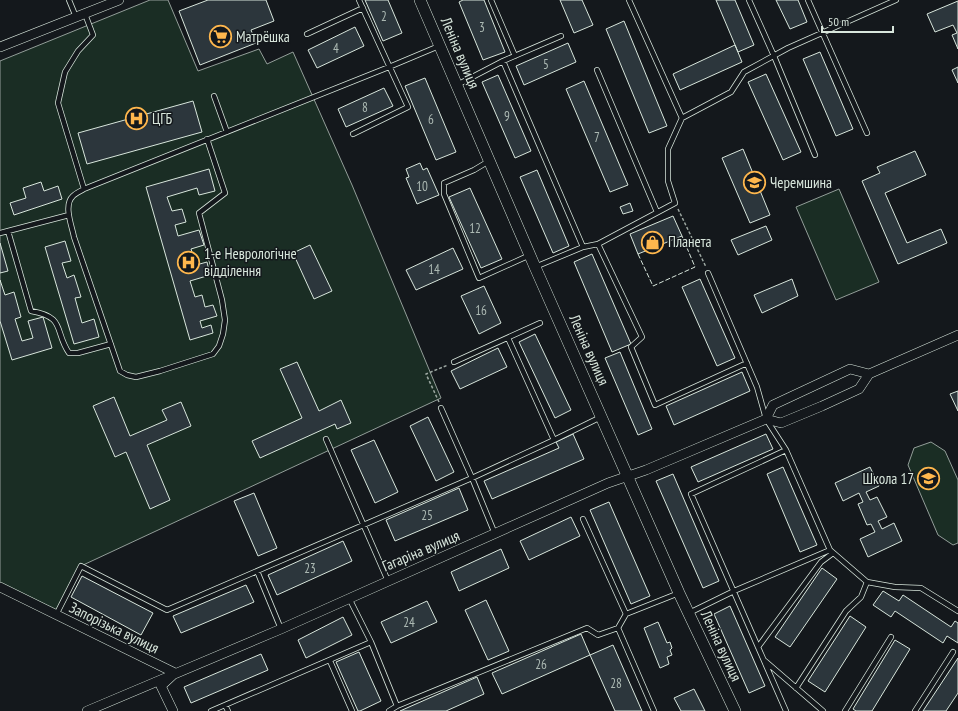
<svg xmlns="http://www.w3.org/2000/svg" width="958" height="711" viewBox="0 0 958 711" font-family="'PT Sans Narrow',sans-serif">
<rect width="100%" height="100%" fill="#14181c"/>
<path fill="#1a2d24" stroke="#939e99" d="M 150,0 L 168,0 L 198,71 L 259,49 L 267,64 L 293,52 L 352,185 L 441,398 L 81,566 L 56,615 L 0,587 L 0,61 Z
M 839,189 L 879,282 L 836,300 L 796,207 Z
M 931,442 L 945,451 L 958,480 L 958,543 L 953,545 L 938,535 L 908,465 L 914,448 Z"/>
<path fill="#2c363c" stroke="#d8e6dc" d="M 208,0 L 266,0 L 274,21 L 251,30 L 256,43 L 200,65 L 179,11 Z
M 365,0 L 388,0 L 402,33 L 383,41 Z
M 463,0 L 484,0 L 505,52 L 483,60 L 459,2 Z
M 560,0 L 582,0 L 593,25 L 574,33 Z
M 716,0 L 735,0 L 754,45 L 738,52 Z
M 776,0 L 798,0 L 807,22 L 790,29 Z
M 958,1 L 958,49 L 952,35 L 957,33 L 953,25 L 935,32 L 927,14 Z
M 624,21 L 667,126 L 649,133 L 606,29 Z
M 355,27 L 364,46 L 317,68 L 308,50 Z
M 568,43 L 576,62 L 524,85 L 516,66 Z
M 735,45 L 742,62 L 680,90 L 673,74 Z
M 820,52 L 853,129 L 836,136 L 803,59 Z
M 958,67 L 958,83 L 952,70 Z
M 766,74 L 801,152 L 783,160 L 748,82 Z
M 498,75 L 531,151 L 515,158 L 482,82 Z
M 425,78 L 456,152 L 436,160 L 405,86 Z
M 584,81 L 628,185 L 610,192 L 566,89 Z
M 384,88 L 393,106 L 346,127 L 338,109 Z
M 193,101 L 202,132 L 87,164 L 78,133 Z
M 743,149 L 770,215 L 750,223 L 722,158 Z
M 915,151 L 926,175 L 885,193 L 907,243 L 941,229 L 947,243 L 898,264 L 862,181 L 880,173 L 877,167 Z
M 420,163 L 423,170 L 427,168 L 439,195 L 417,204 L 406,178 L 409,177 L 406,169 Z
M 209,169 L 215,191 L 199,195 L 197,188 L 167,197 L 172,211 L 182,209 L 186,222 L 175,225 L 178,236 L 199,230 L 204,245 L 191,249 L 196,265 L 207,262 L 210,275 L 190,281 L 195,297 L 202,295 L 205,307 L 213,305 L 217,316 L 200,321 L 202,328 L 211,325 L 213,333 L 190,340 L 146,187 Z
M 537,170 L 569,246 L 553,253 L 520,177 Z
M 41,182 L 44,191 L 58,186 L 62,199 L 14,215 L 10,203 L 26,198 L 23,188 Z
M 470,188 L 502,259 L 481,268 L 449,197 Z
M 630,203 L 633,211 L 623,214 L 620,207 Z
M 673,216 L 682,236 L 638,254 L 630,234 Z
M 766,226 L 772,240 L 738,255 L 731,240 Z
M 65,241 L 71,261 L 62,263 L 67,278 L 74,275 L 81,297 L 75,298 L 82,323 L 94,319 L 99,337 L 74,344 L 45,247 Z
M 0,243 L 8,271 L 0,273 Z
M 310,245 L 332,291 L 314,299 L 293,253 Z
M 453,248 L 463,269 L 416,290 L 406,270 Z
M 592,254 L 631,344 L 612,352 L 574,262 Z
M 700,279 L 735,358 L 717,366 L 682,287 Z
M 792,279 L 798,296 L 762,313 L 754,295 Z
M 0,280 L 5,295 L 14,292 L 21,317 L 15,319 L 22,341 L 33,338 L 28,321 L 43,317 L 52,348 L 12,360 L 0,321 Z
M 484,286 L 501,323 L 479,334 L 461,296 Z
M 535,334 L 571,410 L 555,418 L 519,342 Z
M 498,348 L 507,367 L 460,389 L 451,371 Z
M 620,352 L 652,429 L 638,435 L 605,358 Z
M 297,362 L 319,411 L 341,400 L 351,423 L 337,429 L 335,424 L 260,458 L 252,441 L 302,418 L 280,369 Z
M 742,372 L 750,391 L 674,425 L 666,406 Z
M 958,391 L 958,411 L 950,394 Z
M 114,397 L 130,436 L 167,420 L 162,410 L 181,402 L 191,426 L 147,445 L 170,500 L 150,509 L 126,452 L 115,457 L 93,406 Z
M 428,417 L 454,472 L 436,481 L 410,426 Z
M 573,434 L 584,459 L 492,499 L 484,481 L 559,448 L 556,442 Z
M 766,434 L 773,449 L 698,482 L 691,467 Z
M 374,440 L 398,492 L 375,503 L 351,450 Z
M 783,467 L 817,545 L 800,552 L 767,474 Z
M 870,467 L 879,486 L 866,492 L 870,500 L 877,497 L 887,517 L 878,521 L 882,529 L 894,523 L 902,541 L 868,557 L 860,539 L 875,532 L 871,524 L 867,525 L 858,504 L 863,502 L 859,493 L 843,501 L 835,483 Z
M 673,474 L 719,581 L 703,588 L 656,481 Z
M 459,488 L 468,510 L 395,541 L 386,520 Z
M 254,493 L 277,548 L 258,556 L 234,501 Z
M 609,502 L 650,596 L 631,604 L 590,510 Z
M 571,517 L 580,536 L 529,560 L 520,541 Z
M 343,541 L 352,561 L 277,595 L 268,575 Z
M 501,549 L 509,568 L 459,591 L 451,572 Z
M 822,568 L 837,579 L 790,647 L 775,637 Z
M 82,576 L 153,613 L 141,635 L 71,597 Z
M 246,585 L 254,602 L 181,633 L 173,616 Z
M 883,591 L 899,601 L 903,595 L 951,627 L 955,621 L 958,623 L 958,643 L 947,636 L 943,643 L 895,611 L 891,617 L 873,605 Z
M 486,600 L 509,651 L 488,660 L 465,610 Z
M 427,601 L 437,622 L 391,643 L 381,622 Z
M 730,606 L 765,686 L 749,693 L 714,614 Z
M 850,616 L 866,627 L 825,692 L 808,681 Z
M 343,617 L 352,635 L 306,658 L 298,640 Z
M 658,622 L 667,643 L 670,642 L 672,648 L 670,650 L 672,655 L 667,657 L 669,664 L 660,668 L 644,628 Z
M 581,634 L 590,655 L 502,694 L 492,673 Z
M 895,640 L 910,649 L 872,711 L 856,711 L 853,709 Z
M 613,645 L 642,711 L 615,711 L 590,655 Z
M 359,652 L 381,701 L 360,711 L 358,711 L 336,662 Z
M 261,654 L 268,670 L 191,703 L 184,687 Z
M 958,658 L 958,693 L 946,711 L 923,711 Z
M 477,677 L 484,694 L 446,711 L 400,711 Z
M 694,689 L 705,711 L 681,711 L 674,698 Z"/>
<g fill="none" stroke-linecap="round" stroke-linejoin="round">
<defs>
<path id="service" d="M 69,0 L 76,17
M 491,0 L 515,56
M 629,0 L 682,118
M 749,0 L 774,56 L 815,155
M 808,0 L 867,133
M 85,14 L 93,35 L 78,51 L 65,72 L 58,103 L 84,189 L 389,67 L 439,46
M 307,34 L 363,8
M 503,61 L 583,247
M 597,70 L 657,212
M 457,85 L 503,61 L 561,36
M 214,96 L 227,132
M 353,134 L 408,107 L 359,0
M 489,161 L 474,170 L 444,183 L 444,194 L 479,278 L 530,255
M 84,189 C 81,191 76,193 73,196 C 63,205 72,226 74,237 L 120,371 L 127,375 L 136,377 L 160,371 L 213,354 L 219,346 L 223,334 L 225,320 L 222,300 L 199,213 L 225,193 L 207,139
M 69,215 L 8,231 L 31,311 C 66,317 54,331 69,353 L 78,353 L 111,344
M 0,233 L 8,231
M 598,244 L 642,337 L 631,347 L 655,405 L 747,363
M 535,267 L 583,247 L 598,244 L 675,203 L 668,181 L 668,149 L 682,118 L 731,92 L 744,72 L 788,48 L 896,0
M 708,273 L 757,387 L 766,419 L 786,450 L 830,550 L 867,582 L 895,587 L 921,588 L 958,611
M 508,338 L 554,440 L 601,417
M 454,362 L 540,323
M 441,408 L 472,478 L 495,534
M 326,439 L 388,581
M 786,450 L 691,494 L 786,711
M 583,519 L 626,614 L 679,593
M 257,571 L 281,629
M 349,598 L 371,642 L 397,706
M 689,613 L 734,591 L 830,550
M 626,614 L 618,628 L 654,711
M 56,615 L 81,566 L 167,610 L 472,478 L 554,440
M 758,647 L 821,562 L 833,553
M 330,661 L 352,711
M 765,661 L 823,711
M 796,688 L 846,611 L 861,597 L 867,582
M 225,705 L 228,711
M 211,711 L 371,642
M 389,711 L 397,706 L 587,628 L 598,635 L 618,628
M 845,711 L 891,637
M 915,711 L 953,652"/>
<path id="minor" d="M 0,47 L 119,0
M 766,419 L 773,405 L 850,369 L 869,374
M 0,587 L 175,673 L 161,686 L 173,711
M 87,711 L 281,629 L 608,483 L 646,470 L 766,419 L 781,423 L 822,406 L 859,389 L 869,374 L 958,335"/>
<path id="tertiary" d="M 420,0 L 535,267 L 679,593 L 735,711"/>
</defs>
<use href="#service" stroke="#d8e6dc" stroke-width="6"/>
<use href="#minor" stroke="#d8e6dc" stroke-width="10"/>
<use href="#tertiary" stroke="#d8e6dc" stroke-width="12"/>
<path stroke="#9da8a2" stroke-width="1.5" stroke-dasharray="3 2" stroke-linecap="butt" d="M 678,209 L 706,267
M 439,402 L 426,374 L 448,365"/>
<use href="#service" stroke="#14181c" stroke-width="4.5"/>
<use href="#minor" stroke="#14181c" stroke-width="9"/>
<use href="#tertiary" stroke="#14181c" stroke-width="11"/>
<path stroke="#d8e6dc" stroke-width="1" stroke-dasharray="5 2" stroke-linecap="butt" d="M 638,254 L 653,286 L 695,267 L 682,236"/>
</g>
<defs>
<symbol id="supermarket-ring" viewBox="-11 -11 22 22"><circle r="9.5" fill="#14181c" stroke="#ffb74d" stroke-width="1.5"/><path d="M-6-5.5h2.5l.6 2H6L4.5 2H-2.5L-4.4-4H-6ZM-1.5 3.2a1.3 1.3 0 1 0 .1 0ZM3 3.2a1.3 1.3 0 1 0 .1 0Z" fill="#ffb74d"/></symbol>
<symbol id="hospital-ring" viewBox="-11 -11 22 22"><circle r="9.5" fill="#14181c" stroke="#ffb74d" stroke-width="1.5"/><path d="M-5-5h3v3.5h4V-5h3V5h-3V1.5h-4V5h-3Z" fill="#ffb74d"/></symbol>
<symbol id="school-ring" viewBox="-11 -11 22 22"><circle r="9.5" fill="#14181c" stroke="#ffb74d" stroke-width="1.5"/><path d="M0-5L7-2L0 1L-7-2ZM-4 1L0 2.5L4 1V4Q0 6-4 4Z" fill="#ffb74d"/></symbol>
<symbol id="shop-ring" viewBox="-11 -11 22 22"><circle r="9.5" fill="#14181c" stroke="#ffb74d" stroke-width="1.5"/><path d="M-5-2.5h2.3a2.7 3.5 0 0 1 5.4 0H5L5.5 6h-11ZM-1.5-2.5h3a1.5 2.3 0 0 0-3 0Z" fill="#ffb74d"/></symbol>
</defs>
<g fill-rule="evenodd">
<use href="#supermarket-ring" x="208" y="24" width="25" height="25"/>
<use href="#hospital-ring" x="124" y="106" width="25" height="25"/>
<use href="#school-ring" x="742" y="170" width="25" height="25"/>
<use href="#shop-ring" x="640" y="230" width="25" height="25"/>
<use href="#hospital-ring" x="176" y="250" width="25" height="25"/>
<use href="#school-ring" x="916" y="466" width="25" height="25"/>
</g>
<g text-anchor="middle" stroke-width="3" stroke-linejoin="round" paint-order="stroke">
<g font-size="13" fill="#adbab4">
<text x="384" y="21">2</text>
<text x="482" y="32">3</text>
<text x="336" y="53">4</text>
<text x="546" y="69">5</text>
<text x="365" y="112">8</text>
<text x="507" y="121">9</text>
<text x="431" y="124">6</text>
<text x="597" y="142">7</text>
<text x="422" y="191">10</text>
<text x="475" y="233">12</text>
<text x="434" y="274">14</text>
<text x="481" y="315">16</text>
<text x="427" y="520">25</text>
<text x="310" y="573">23</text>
<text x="409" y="627">24</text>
<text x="541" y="669">26</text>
<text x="616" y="688">28</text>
</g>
<g font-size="15" fill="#d8e6dc" stroke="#14181c" text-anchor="start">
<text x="236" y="42">Матрёшка</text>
<text x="152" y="124">ЦГБ</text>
<text x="770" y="188">Черемшина</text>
<text x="668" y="247">Планета</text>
<text x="204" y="259">1-е Неврологічне<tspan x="204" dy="17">відділення</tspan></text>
<text x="914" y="484" text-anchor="end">Школа 17</text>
</g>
<g font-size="15" fill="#d8e6dc" stroke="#14181c">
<text transform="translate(460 53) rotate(67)" y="5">Леніна вулиця</text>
<text transform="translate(589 350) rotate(66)" y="5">Леніна вулиця</text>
<text transform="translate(421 551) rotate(-23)" y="5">Гагаріна вулиця</text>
<text transform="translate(114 628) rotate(26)" y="5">Запорізька вулиця</text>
<text transform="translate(721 646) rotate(65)" y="5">Леніна вулиця</text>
</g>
</g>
<path d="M822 26v6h71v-6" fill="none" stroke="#d8e6dc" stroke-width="2"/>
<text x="828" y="26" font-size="12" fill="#d8e6dc" stroke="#14181c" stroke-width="3" paint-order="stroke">50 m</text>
</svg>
